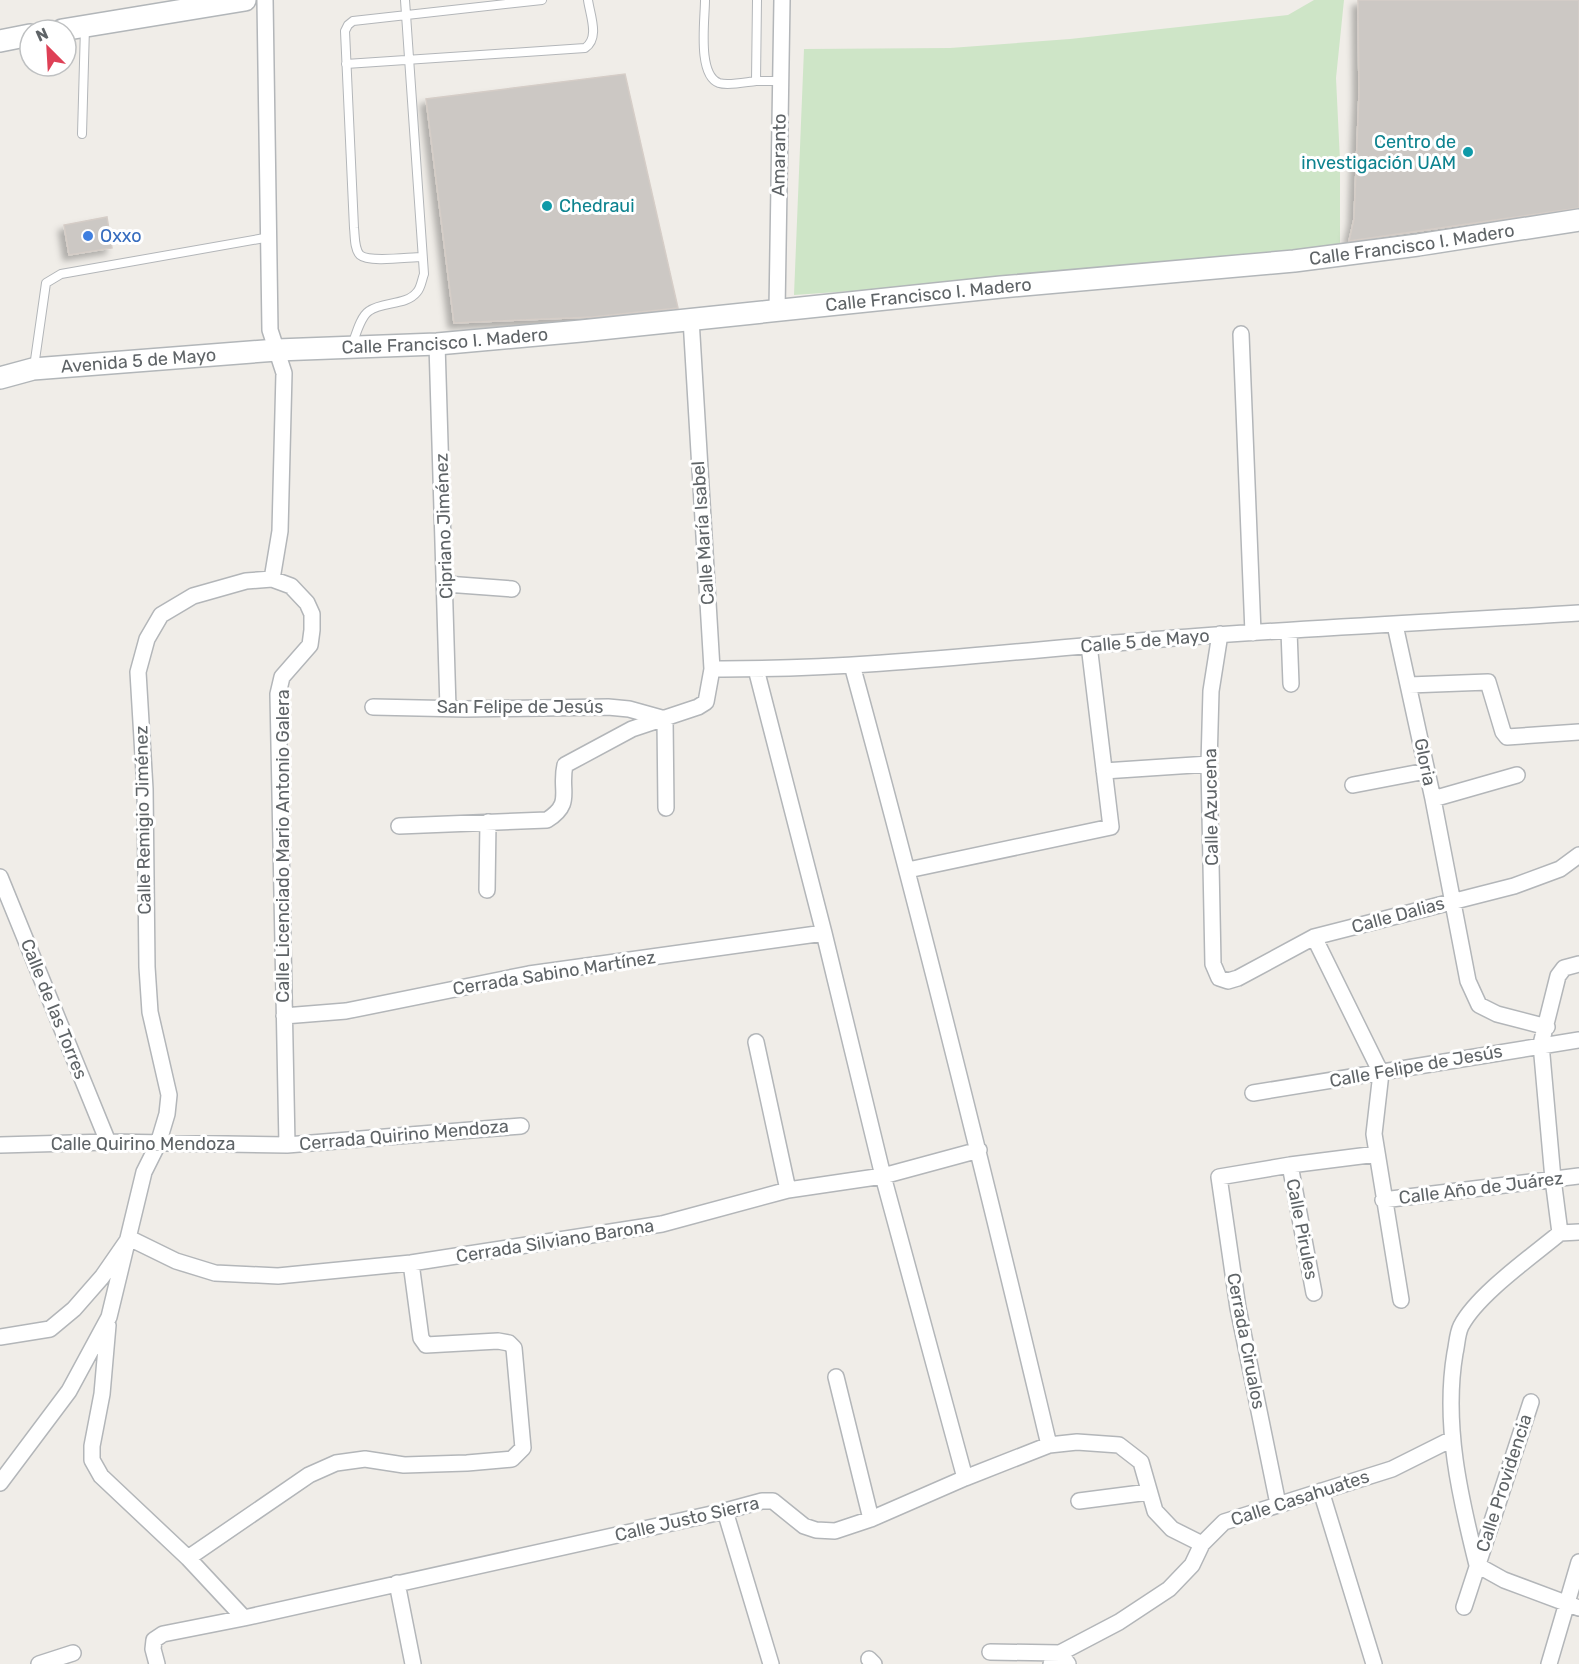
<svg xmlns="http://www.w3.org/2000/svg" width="1579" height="1664" viewBox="0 0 1579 1664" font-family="Rubik,sans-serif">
<defs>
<filter id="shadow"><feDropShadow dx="-5.5" dy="5.5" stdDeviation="3" flood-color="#0004"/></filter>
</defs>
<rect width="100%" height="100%" fill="#f0ede8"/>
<path fill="#cee5c7" d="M 1314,0 L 1344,0 L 1336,78 L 1340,161 L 1340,257 L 794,295 L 804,49 L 950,48 L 1070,39 L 1288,15 Z"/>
<path fill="#ccc8c4" stroke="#d5cdc7" stroke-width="1.5" filter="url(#shadow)" d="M 1358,0 L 1579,0 L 1579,208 L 1349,241 L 1354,219 L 1359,94 Z
M 625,74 L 678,308 L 592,317 L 454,323 L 426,99 Z
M 107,217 L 112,248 L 69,255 L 64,225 Z"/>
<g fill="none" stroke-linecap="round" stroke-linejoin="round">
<defs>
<path id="service" d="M 705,0 C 705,20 697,75 719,83 C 728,86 746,82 756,81 L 757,0
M 346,64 L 585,48 C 600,38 590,15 588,0
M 756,81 L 780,81
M 82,134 L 85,27
M 422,257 C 409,257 369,263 360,255 C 354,249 355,235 354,228 L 345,31 L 348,25 L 353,21 L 542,0
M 352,345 C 356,335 360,317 369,311 C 383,301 406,306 417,292 C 421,288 422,279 424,274 L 405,0
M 34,367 L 46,283 L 61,274 L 270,237"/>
<path id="minor" d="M 265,0 L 270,330 L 284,373 L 280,531 L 272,579
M 777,310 L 782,0
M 1241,334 L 1253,633
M 437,344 L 448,708
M 446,584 L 512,589
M 1395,625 L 1433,799 L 1468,981 L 1479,1005 L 1497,1014 L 1547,1027
M 1289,631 L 1291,684
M 1220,634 L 1211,691 L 1209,764 L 1213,964 L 1219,978 L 1228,981 L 1238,978 L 1314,937 L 1514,886 L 1560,869 L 1579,855
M 852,665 C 923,924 987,1184 1049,1445
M 712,669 C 862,670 1013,651 1163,639 C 1302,628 1440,622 1579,613
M 756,669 L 824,933 L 883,1176 L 965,1478
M 1409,685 L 1488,682 L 1503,732 L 1507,737 L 1579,732
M 373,707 L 465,709 L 608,707 L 629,709 L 665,719
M 665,719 L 666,808
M 1104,771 L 1209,764
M 1353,785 L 1426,771
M 1433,799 L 1517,775
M 399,826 L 547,820 C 574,803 559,791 565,765 L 632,729 L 698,707 L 706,702 L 712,669 L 691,319
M 908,870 L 1111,827 L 1089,645
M 0,877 L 108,1142
M 487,890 L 488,822
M 1314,937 L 1381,1073 L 1374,1134 L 1401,1300
M 284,1016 L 346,1011 L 529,974 L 824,933
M 756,1042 L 788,1190
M 1253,1093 L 1579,1040
M 0,1145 L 108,1142 L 287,1145 L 521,1126
M 1290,1165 L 1314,1293
M 1383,1200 L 1579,1176
M 1560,1233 L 1553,1179 L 1541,1044 L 1558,976 L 1564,968 L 1579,964
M 1560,1233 L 1579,1232
M 108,1325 L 102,1394 L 92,1446 L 92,1460 L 101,1476 L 188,1558 L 244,1618
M 0,1337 L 50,1329 L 74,1309 L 102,1277 L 129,1238 L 176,1261 L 215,1273 L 278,1276 L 411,1263 L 662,1224 L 788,1190 L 883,1176 L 979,1150
M 836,1377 L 871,1519
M 0,1483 L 69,1391 L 109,1317 L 144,1172 L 158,1144 L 167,1114 L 169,1095 L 150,1012 L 147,967 L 145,789 L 138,672 L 147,639 L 161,615 L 193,596 L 246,581 L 272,579 L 291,586 L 307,603 L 312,614 L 312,630 L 310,645 L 282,677 L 278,694 L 287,1145
M 1321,1491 L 1374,1664
M 1079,1501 L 1149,1492
M 1278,1504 L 1238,1308 L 1219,1177 L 1290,1165 L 1377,1154
M 725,1511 L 771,1664
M 188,1558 L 309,1475 L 336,1463 L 365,1459 L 404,1465 L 467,1463 L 512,1459 L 523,1448 L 514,1348 L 509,1343 L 498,1341 L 426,1345 L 421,1338 L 411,1263
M 1477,1565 C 1460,1497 1443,1424 1455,1353 C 1457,1345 1457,1334 1461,1326 C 1477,1295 1531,1257 1560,1233
M 1477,1565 L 1504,1580 L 1579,1608
M 397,1583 L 413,1664
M 1464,1607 L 1531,1402
M 990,1652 L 1060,1653 L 1068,1664
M 869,1659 L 874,1664
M 39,1664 L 73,1653
M 157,1664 L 153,1649 L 154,1640 L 163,1634 L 244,1618 L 725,1511 L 762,1501 L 773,1501 L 804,1526 L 816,1530 L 835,1531 L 871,1519 L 965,1478 L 1049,1445 L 1077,1442 L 1119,1445 L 1141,1462 L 1155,1511 L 1172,1529 L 1202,1544
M 1051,1664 L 1060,1653 L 1119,1622 L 1169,1589 L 1192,1565 L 1202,1544 L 1224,1522 L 1392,1469 L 1452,1439
M 1549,1664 L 1579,1562"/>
<g id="secondary">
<path d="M 62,30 L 245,0"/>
<path d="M 0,41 L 30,35"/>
<path id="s1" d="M 0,378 L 33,369 L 277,350 L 437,344 L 581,331 L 1001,287 L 1294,261 L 1418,245 L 1579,220"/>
</g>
</defs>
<use href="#service" stroke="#b3b6b9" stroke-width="10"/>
<use href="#minor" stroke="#b3b6b9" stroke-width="18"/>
<use href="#secondary" stroke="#b2b6b9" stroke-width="24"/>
<use href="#service" stroke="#fff" stroke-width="8"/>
<use href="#minor" stroke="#fff" stroke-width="15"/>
<use href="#secondary" stroke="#fff" stroke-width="21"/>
</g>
<g fill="#0f9aa8" stroke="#fff" stroke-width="2">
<circle cx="1468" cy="152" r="6"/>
<circle cx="547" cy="206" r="6"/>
</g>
<circle fill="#3f7fe0" stroke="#fff" stroke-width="2" cx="88" cy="236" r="6"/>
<g text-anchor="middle" stroke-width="6" stroke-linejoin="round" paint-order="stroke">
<g font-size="18" fill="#0d838f" stroke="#fff" text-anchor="end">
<text x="1456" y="148">Centro de<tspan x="1456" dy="21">investigación UAM</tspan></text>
<text x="559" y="212" text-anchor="start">Chedraui</text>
</g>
<g font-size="18" fill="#5f6467" stroke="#fff">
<text transform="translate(779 155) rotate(-89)" y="6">Amaranto</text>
<text dy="6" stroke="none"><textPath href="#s1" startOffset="1419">Calle Francisco I. Madero</textPath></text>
<text dy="6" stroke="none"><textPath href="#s1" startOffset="933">Calle Francisco I. Madero</textPath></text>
<text dy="6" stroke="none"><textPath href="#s1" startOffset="447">Calle Francisco I. Madero</textPath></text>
<text dy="6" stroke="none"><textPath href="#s1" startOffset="140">Avenida 5 de Mayo</textPath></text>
<text transform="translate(444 526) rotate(-92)" y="6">Cipriano Jiménez</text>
<text transform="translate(703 533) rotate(-94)" y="6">Calle María Isabel</text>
<text transform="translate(1145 641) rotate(-5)" y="6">Calle 5 de Mayo</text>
<text x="520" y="713">San Felipe de Jesús</text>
<text transform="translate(1425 762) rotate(78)" y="6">Gloria</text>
<text transform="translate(1211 807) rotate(-91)" y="6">Calle Azucena</text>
<text transform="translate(143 820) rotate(-91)" y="6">Calle Remigio Jiménez</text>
<text transform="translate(283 846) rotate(-90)" y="6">Calle Licenciado Mario Antonio Galera</text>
<text transform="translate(1398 915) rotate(-15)" y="6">Calle Dalias</text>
<text transform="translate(554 973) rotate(-9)" y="6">Cerrada Sabino Martínez</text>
<text transform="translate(54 1009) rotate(68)" y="6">Calle de las Torres</text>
<text transform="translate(1416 1066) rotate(-10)" y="6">Calle Felipe de Jesús</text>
<text transform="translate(404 1135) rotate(-5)" y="6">Cerrada Quirino Mendoza</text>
<text x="143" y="1150">Calle Quirino Mendoza</text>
<text transform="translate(1481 1188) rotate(-7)" y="6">Calle Año de Juárez</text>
<text transform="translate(1302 1229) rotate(79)" y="6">Calle Pirules</text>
<text transform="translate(555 1241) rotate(-9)" y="6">Cerrada Silviano Barona</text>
<text transform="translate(1246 1341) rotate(79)" y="6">Cerrada Cirualos</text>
<text transform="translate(1504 1483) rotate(-72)" y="6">Calle Providencia</text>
<text transform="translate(1300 1498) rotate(-18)" y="6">Calle Casahuates</text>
<text transform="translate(687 1519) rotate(-13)" y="6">Calle Justo Sierra</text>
</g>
<g font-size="18" fill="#366cbe" stroke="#fff" text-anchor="start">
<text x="100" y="242">Oxxo</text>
</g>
</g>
<g transform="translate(48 48) rotate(336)"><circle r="28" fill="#ffffff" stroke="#bfc1c2" stroke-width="1.5"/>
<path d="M0-4.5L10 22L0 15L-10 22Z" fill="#de4056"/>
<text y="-9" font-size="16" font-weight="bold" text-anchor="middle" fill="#5f6467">N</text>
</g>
</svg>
